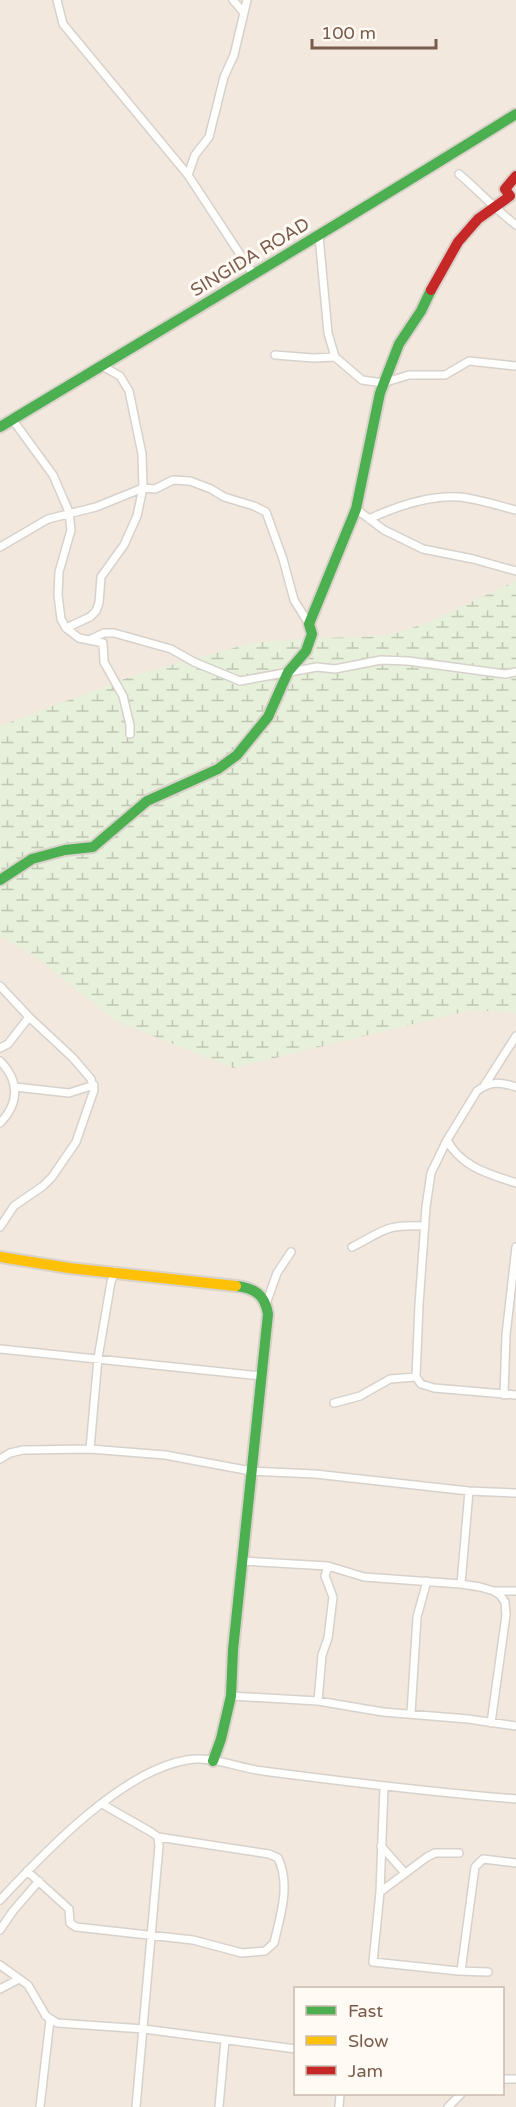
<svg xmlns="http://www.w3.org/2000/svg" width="516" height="2107" viewBox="0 0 516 2107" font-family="'Varela Round',sans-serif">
<defs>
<pattern id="wetland-marsh" width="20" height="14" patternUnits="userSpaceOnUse" patternTransform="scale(1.5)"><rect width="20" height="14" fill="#e7f0db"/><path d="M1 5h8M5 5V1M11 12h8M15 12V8" fill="none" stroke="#c0c6b4"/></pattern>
</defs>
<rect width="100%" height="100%" fill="#f9f5f0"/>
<path fill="#f2e8de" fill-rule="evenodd" d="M 0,0 L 516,0 L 516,2107 L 0,2107 ZM 296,1988 L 502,1988 L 502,2094 L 296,2094 Z"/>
<path fill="url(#wetland-marsh)" d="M 516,581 L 516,1013 L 471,1010 L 233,1068 L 116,1021 L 30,953 L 0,937 L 0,726 L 135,675 L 252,643 L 317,638 L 368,637 L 397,633 L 432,621 Z"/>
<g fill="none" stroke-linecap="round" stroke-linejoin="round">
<defs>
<path id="street" d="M 57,0 L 63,24 L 188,175 L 253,274
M 233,0 L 244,13
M 459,174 C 479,191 495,209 516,225
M 188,175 L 195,155 L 209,137 L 224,77 L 234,55 L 247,0
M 319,236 L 328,333 L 335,357 L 362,380 L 383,383 L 409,375 L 445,375 L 469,361 L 516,366
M 275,355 L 313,358 L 335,357
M 12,419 L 53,475 L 69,512 L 71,530 L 59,572 L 58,595 L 61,619 L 66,628 L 79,638 L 103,643 L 104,662 L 123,696 L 130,725 L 130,734
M 356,509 L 384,530 L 423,549 L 473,559 L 516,571
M 369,519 C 397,506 429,495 460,497 C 479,499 498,506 516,510
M 0,547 L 48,519 L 96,507 L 143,488 L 155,489 L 173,480 L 190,481 L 211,489 L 224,497 L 254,506 L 266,512 L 283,559 L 294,600 L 309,624
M 66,628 L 90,617 L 96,611 L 99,603 L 101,577 L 124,545 L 137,516 L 143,488 L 142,454 L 129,391 L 120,376 L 102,366
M 89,640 L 104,633 L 114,633 L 132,638 L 171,649 L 194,662 L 240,681 L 317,667 L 335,669 L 381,660 L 408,661 L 505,674 L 516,672
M 0,986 L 29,1017 L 73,1058 L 91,1079 L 94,1090 L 76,1142 L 52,1177 L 43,1186 L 14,1206 L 0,1227
M 0,1048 L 8,1044 L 29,1017
M 0,1061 C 19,1080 20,1103 0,1123
M 484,1086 L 516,1036
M 15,1087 L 69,1093 L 94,1085
M 516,1087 C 501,1082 490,1081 477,1091 L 447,1140 L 431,1173 L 426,1207 L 419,1305 L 416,1377 L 421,1384 L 434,1388 L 516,1395
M 447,1140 C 461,1167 489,1174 516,1183
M 352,1247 C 385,1230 386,1224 425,1226
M 267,1301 L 277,1273 L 291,1252
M 0,1349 L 261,1376
M 504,1395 L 506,1335 L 516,1247
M 334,1403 L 360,1396 L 390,1379 L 416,1377
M 90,1449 L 98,1358 L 111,1282 L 115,1271
M 0,1459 L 10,1453 L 23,1450 L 90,1449 L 165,1455 L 251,1471 L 315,1474 L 469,1491 L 516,1493
M 242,1561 L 328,1566 L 364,1577 L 461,1584 L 480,1587 L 494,1591 L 500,1595 L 505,1602 L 506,1615 L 491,1723
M 461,1584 L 469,1491
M 495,1591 L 516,1591
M 231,1696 L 318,1701 L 383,1712 L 468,1719 L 516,1726
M 318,1701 L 322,1655 L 328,1638 L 333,1597 L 325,1576 L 328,1566
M 411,1713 L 417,1617 L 427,1581
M 384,1787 L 380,1892 L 373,1962 L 458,1971 L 488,1972
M 102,1804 L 151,1832 L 158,1837 L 159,1846 L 136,2107
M 381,1846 L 405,1873
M 27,1871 L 69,1909 L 70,1923 L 76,1927 L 193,1940 L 242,1953 L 265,1951 L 274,1943 C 280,1917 291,1885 278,1858 L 269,1854 L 158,1837
M 380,1892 L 427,1857 L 435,1853 L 459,1853
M 0,1900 C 44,1853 121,1771 187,1760 C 211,1755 238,1768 263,1771 C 347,1782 431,1792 516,1799
M 0,1930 L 13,1911 L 39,1881
M 0,1965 L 28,1985 L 46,2016 L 57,2023 L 144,2029 L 296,2049
M 461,1971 L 475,1867 L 483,1859 L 516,1863
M 0,1989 L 19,1979
M 502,2079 L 516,2079
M 40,2107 L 50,2020
M 219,2107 L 225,2040
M 339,2107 L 340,2094
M 448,2107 L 461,2094"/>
<path id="fast" d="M 0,427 C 172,323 345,221 516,114
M 0,880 L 32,859 L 65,850 L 93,847 L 147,801 L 218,769 L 237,755 L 268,717 L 288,672 L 306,651 L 312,634 L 309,624 L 356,509 L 380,393 L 399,344 L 421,311 L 431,290
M 213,1761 L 221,1739 L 231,1696 L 233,1650 L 268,1314 C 265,1295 255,1288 236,1286"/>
<path id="slow" d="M 0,1257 L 69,1268 L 236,1286"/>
<path id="jam" d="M 431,290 L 458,242 L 478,219 L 510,196 L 505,189 L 516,176"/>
</defs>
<use href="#street" stroke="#d7d1cb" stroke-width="10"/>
<use href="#fast" stroke="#d9d2cb" stroke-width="14"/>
<use href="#slow" stroke="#d9d2cb" stroke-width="14"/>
<use href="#jam" stroke="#d9d2cb" stroke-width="14"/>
<use href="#street" stroke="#fefefd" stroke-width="7"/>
<use href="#fast" stroke="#4caf50" stroke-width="10"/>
<use href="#slow" stroke="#ffc107" stroke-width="10"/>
<use href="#jam" stroke="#c62828" stroke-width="10"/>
</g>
<g text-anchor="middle" stroke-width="6" stroke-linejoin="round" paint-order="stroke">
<g font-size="18" fill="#7a5c4d" stroke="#fffaf3">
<text transform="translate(250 257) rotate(-31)" y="6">SINGIDA ROAD</text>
</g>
</g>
<rect x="294" y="1987" width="210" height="108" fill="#fffaf3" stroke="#cabbb1" stroke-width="1.5"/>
<rect x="306" y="2006" width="30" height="9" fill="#4caf50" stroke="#cabbb1" stroke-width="1.5"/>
<text x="348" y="2017" font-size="18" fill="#7a5c4d">Fast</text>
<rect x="306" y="2036" width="30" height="9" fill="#ffc107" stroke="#cabbb1" stroke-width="1.5"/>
<text x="348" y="2047" font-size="18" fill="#7a5c4d">Slow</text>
<rect x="306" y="2066" width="30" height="9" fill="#c62828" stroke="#cabbb1" stroke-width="1.5"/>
<text x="348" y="2077" font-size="18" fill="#7a5c4d">Jam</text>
<path d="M312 39v9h124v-9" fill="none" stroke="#7a5c4d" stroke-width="3"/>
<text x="321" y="39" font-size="18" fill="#7a5c4d" stroke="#fffaf3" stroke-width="4.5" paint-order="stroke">100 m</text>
</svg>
